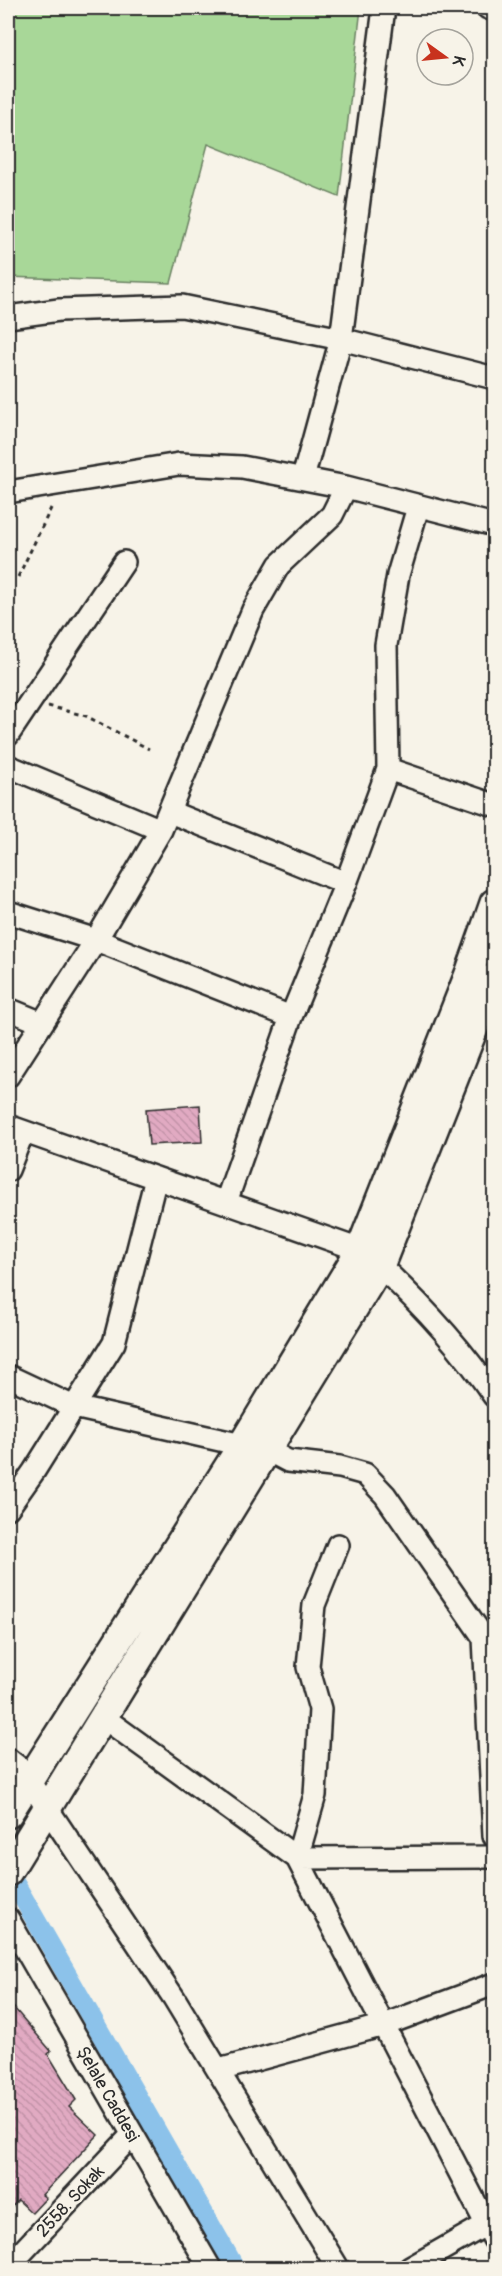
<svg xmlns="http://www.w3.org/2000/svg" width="502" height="2276" viewBox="0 0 502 2276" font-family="Pangolin,sans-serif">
<defs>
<pattern id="building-back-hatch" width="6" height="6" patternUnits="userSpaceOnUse" patternTransform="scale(1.5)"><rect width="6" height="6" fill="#e1aac2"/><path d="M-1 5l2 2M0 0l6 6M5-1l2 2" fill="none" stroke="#c192a7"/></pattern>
</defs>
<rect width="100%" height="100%" fill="#f7f3e8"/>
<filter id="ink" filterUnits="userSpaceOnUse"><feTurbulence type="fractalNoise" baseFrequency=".0167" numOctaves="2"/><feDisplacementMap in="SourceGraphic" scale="12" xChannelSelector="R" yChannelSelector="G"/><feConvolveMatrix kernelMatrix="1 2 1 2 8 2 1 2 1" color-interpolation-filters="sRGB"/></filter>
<g filter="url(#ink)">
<path fill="#a8d798" stroke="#6a8162" stroke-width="1.5" d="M 8,8 L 361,8 L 339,197 L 208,144 L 171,283 L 8,277 Z"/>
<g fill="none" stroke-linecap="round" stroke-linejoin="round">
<path stroke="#8cc2ea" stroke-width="20" d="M 14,1882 L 235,2268"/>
</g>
<path fill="url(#building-back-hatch)" stroke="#2b2b2b" stroke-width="1.5" d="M 200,1105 L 202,1142 L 149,1145 L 146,1109 Z
M 8,2001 L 51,2051 L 48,2054 L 76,2100 L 69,2107 L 98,2135 L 42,2195 L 46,2198 L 32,2213 L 18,2200 L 8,2211 Z"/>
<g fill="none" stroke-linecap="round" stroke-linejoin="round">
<defs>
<path id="minor" d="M 488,8 L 494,10
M 8,317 L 59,310 L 182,306 L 341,339 L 494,378
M 303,478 L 341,339 L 384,8
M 8,492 L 179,464 L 242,467 L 346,487
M 8,735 L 124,562
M 8,766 L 161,830
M 388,769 L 494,805
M 170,812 L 346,883
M 8,912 L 96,940 L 291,1017
M 8,1009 L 42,1023
M 8,1076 L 96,940 L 161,830 L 253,610 L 279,565 L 332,515 L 346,487 L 494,525
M 8,1126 L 360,1250
M 8,1170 L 23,1132
M 226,1202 L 291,1017 L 346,883 L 388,769 L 386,645 L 398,575 L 418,507
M 380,1266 C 423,1306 461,1347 494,1396
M 8,1376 L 74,1407 L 242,1445
M 267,1450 L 288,1461 L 340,1467 L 365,1474 L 385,1495 L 484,1638
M 8,1508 L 34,1471 L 114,1343 L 156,1178
M 338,1545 L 314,1605 L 308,1667 L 320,1709 L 315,1795 L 297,1858 L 494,1857
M 494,1631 L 484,1638 L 494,1836
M 104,1718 L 297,1858 L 494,2239
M 8,1759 L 21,1769 L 174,1998 L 338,2268
M 8,1919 L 210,2268
M 219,2070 L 384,2025 L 494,1984
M 8,2267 L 132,2135
M 410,2268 L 487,2224 L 494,2222"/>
<path id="major" d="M 8,1814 L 242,1445 L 360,1250 L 469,974 L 494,903
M 8,1872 L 380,1266 L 494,978"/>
</defs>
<use href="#minor" stroke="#2b2b2b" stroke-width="26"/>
<use href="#major" stroke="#2b2b2b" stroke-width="32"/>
<path stroke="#2b2b2b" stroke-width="3" stroke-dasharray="4.5 4.5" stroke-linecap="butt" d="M 18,577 L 53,504
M 48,706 L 86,716 L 149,749"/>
<use href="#minor" stroke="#f7f3e8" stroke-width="21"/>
<use href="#major" stroke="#f7f3e8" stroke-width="27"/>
</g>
</g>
<g text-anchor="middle" stroke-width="5" stroke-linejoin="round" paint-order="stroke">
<g font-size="18" fill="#2b2b2b" stroke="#f7f3e8">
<text transform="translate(108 2094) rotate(60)" y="6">Şelale Caddesi</text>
<text transform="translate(70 2201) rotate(-47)" y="6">2558. Sokak</text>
</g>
</g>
<rect width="502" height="2276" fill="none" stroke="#f7f3e8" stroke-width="30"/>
<rect x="15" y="15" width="472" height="2246" fill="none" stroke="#2b2b2b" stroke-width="2" filter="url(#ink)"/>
<g transform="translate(445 57) rotate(105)"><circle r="28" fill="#f7f3e8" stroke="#a5a39c" stroke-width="1.5"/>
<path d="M0-4.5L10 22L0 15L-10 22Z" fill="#c8321e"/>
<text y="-9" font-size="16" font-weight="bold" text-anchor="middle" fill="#2b2b2b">K</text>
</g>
</svg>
